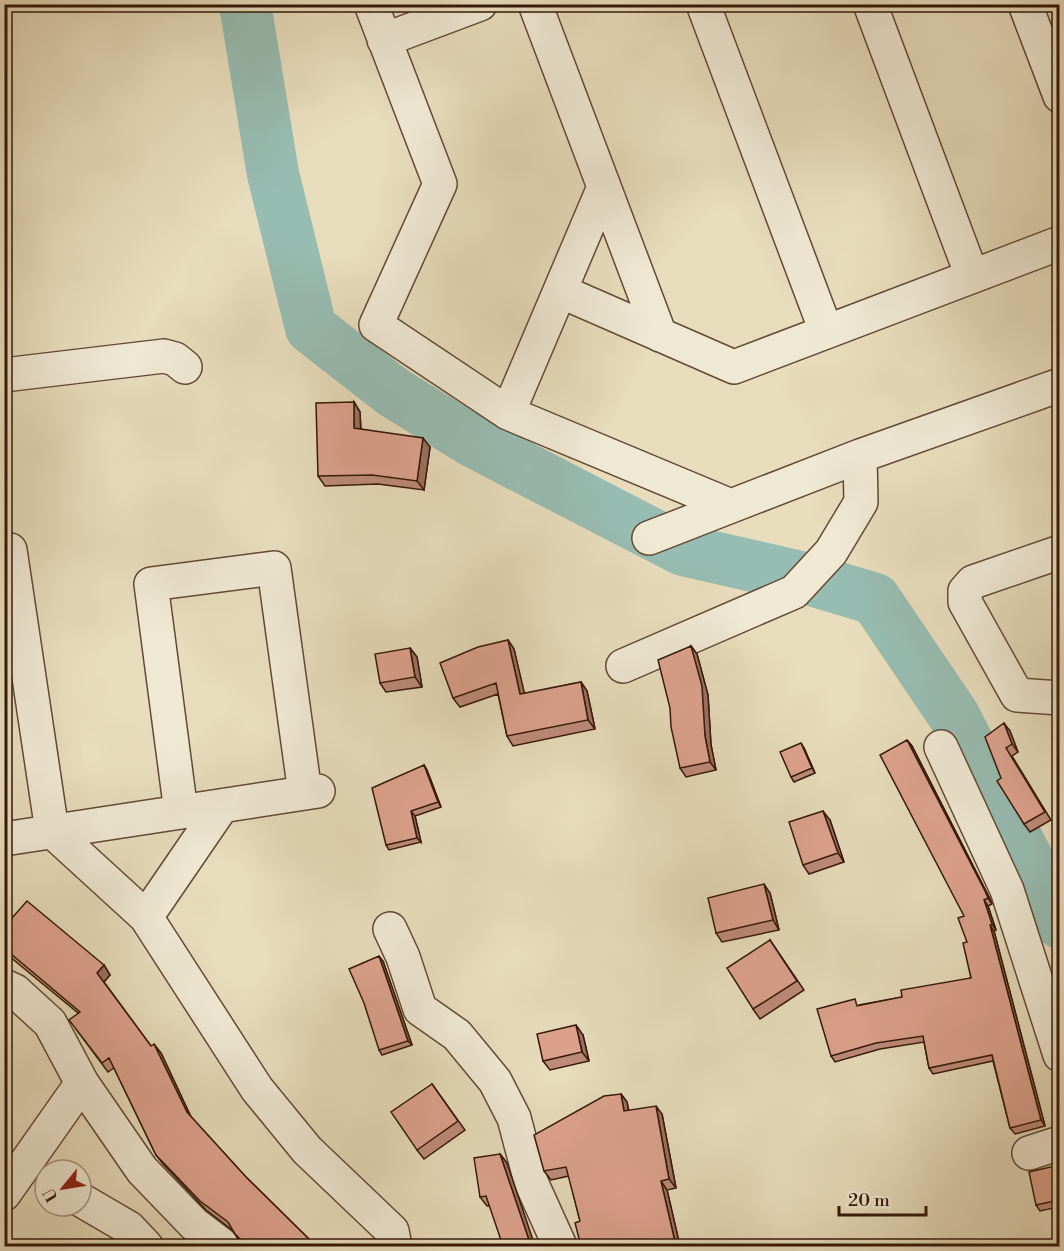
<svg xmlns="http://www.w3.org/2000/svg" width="1064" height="1251" viewBox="0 0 1064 1251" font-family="'Libre Bodoni',serif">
<rect width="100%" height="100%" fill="#e7dcbc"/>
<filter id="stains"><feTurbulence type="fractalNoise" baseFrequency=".00333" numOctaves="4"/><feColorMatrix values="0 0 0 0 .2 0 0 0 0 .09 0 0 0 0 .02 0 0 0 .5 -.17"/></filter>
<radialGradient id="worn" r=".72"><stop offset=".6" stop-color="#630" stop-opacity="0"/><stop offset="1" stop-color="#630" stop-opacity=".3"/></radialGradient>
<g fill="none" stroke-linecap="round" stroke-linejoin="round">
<path stroke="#97bcb1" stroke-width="52" d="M 245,4 L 273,174 L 311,328 L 393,392 L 472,441 L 683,550 L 805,578 L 875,599 L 954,716 L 1060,923"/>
<defs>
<path id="minor" d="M 371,4 L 440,184 L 376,325 L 508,413 L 731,506
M 535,4 L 660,335
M 703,4 L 826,331
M 870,4 L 972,276
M 1025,4 L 1060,96
M 384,40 L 480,4
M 560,291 L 734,367 L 1060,243
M 4,375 L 164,356 L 175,359 L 185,367
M 508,413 L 604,187
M 649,538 L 860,456 L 1060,385
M 10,550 L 52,831 L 146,917 L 257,1089 L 307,1150 L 392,1231 L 395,1246
M 1060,552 L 973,582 L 965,591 L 965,602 L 1017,695 L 1060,698
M 623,666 L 794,592 L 831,552 L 861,502 L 860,456
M 941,747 L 1007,890 L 1060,1055
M 181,812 L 151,584 L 274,568 L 305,793
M 4,839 L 318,791
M 146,917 L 222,806
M 390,929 L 403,957 L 420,1009 L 457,1035 L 495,1081 L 514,1118 L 531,1182 L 560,1246
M 4,986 L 15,991 L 50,1023 L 82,1083 L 142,1170 L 194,1224 L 223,1246
M 1029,1153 L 1060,1143
M 4,1194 L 82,1083
M 81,1200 L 129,1228 L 146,1246"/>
</defs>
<use href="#minor" stroke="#624935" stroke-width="36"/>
<use href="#minor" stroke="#efe8d3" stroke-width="33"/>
</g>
<path fill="#be8b7a" stroke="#351808" stroke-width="1.5" d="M 354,402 L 360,412 L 361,429 L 430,447 L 424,490 L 378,484 L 325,486 L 318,476 Z
M 508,640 L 514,649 L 524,694 L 581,682 L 587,691 L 595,729 L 513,746 L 507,736 L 498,694 L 460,707 L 453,698 Z
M 691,646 L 697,654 L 708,695 L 711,745 L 716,770 L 686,777 L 680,768 Z
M 410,648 L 417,657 L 422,687 L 386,692 L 380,683 Z
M 1010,731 L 1018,752 L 1012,756 L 1051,820 L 1030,832 L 1024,824 L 1001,778 Z
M 907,740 L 912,746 L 989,897 L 992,904 L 988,906 L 996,930 L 994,931 L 1045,1126 L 1015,1134 L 1010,1128 L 993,1061 L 933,1074 L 929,1068 L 924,1042 L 880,1049 L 835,1062 L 831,1056 L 859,1005 L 902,997 L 971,978 L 964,916 Z
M 804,748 L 815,773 L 794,782 L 791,777 Z
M 424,765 L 427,770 L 441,807 L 415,816 L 421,842 L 389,850 L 386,845 Z
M 830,820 L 844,862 L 809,874 L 803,865 Z
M 770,893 L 779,930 L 722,942 L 716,933 Z
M 4,927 L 104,965 L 110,975 L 104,982 L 151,1046 L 161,1053 L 191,1117 L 246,1177 L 316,1246 L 244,1246 L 241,1243 L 232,1230 L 206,1210 L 163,1164 L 156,1155 L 114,1068 L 108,1072 L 76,1029 L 78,1013 L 4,952 Z
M 770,940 L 804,990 L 760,1019 L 753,1009 Z
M 383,961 L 412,1045 L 382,1055 L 379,1050 Z
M 583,1035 L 589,1061 L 550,1070 L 543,1061 Z
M 432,1084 L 465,1130 L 424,1159 L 417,1150 Z
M 621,1094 L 627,1102 L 629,1111 L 662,1114 L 676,1188 L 667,1190 L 680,1246 L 581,1246 L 580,1221 L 569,1176 L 551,1180 L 544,1171 Z
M 500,1154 L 507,1163 L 489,1206 L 487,1206 L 480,1197 Z
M 1059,1165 L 1059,1207 L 1040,1211 L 1036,1205 Z"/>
<path fill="#9b7163" stroke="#351808" stroke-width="1.5" d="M 354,402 L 360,412 L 361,438 L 354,428 Z
M 423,438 L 430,447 L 424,490 L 417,481 Z
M 508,640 L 514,649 L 527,704 L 520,694 Z
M 691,646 L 697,654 L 708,695 L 711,745 L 716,770 L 710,762 L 705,736 Z
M 410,648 L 417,657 L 422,687 L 415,677 Z
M 581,682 L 587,691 L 595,729 L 588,720 Z
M 1004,723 L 1010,731 L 1018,752 L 1012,744 Z
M 907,740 L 912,746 L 989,897 L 992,904 L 988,898 Z
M 801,743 L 804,748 L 815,773 L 812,768 Z
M 424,765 L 427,770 L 441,807 L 438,802 Z
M 411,811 L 415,816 L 421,842 L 417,838 Z
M 823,811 L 830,820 L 844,862 L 838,853 Z
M 764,884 L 770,893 L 779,930 L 773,920 Z
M 984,900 L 988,906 L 996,930 L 992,924 Z
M 990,925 L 994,931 L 1045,1126 L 1041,1120 Z
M 379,956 L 383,961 L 412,1045 L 408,1041 Z
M 104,965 L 110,975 L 103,983 L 97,973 Z
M 576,1025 L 583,1035 L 589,1061 L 582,1052 Z
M 154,1044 L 161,1053 L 193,1121 L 187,1112 Z
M 621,1094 L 627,1102 L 630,1120 L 624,1111 Z
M 656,1106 L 662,1114 L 676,1188 L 669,1179 Z
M 500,1154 L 507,1163 L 535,1246 L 531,1246 Z
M 661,1181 L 667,1190 L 680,1246 L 676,1246 Z"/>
<path fill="#dda28e" stroke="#351808" stroke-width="1.5" d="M 354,402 L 354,428 L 423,438 L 417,481 L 372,475 L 318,476 L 316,403 Z
M 508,640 L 520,694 L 581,682 L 588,720 L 507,736 L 496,683 L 453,698 L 440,663 L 478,647 Z
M 691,646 L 702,686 L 705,736 L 710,762 L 680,768 L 671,727 L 670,708 L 658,660 Z
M 410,648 L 415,677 L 380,683 L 375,654 Z
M 1004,723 L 1012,744 L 1006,748 L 1045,812 L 1024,824 L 997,781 L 1001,778 L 985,737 Z
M 907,740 L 985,891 L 988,898 L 984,900 L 992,924 L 990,925 L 1041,1120 L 1010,1128 L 992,1055 L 929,1068 L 923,1036 L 876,1043 L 831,1056 L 817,1009 L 855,999 L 857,1006 L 902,997 L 901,990 L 971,978 L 963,943 L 967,942 L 958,918 L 964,916 L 880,755 Z
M 801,743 L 812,768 L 791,777 L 780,752 Z
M 424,765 L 438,802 L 411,811 L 417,838 L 386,845 L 372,788 Z
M 823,811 L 838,853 L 803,865 L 789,822 Z
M 764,884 L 773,920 L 716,933 L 708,898 Z
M 27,901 L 104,965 L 97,973 L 151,1046 L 154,1044 L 187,1112 L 246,1177 L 316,1246 L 247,1246 L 235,1234 L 228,1222 L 200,1201 L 156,1155 L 109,1058 L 102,1063 L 69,1020 L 80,1012 L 4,948 L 4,927 Z
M 770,940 L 797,981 L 753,1009 L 727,968 Z
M 379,956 L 408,1041 L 379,1050 L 364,1003 L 349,969 Z
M 576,1025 L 582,1052 L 543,1061 L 537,1034 Z
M 432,1084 L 458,1121 L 417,1150 L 391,1112 Z
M 621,1094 L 624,1111 L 656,1106 L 669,1179 L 661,1181 L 676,1246 L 581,1246 L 575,1223 L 580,1221 L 566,1167 L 544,1171 L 534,1135 L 604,1096 Z
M 500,1154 L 531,1246 L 503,1246 L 486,1196 L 480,1197 L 474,1158 Z
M 1059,1165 L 1059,1200 L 1036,1205 L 1029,1172 Z"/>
<rect width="1064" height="1251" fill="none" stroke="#e7dcbc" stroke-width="24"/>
<rect x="6" y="6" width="1052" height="1239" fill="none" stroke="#351808" stroke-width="3"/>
<rect x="12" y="12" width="1040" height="1227" fill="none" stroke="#351808" stroke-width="1.5"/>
<g transform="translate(63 1188) rotate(240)"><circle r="28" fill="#efe8d3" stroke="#a59582" stroke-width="1.5"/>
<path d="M0-4.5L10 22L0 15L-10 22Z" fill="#8f2418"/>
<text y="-9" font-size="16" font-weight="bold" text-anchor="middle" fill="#351808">U</text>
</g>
<path d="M839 1206v9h87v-9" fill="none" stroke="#351808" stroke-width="3"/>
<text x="848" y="1206" font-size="18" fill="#351808" stroke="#efe8d3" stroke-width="4.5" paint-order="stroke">20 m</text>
<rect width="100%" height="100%" filter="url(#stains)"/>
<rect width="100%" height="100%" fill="url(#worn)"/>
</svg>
